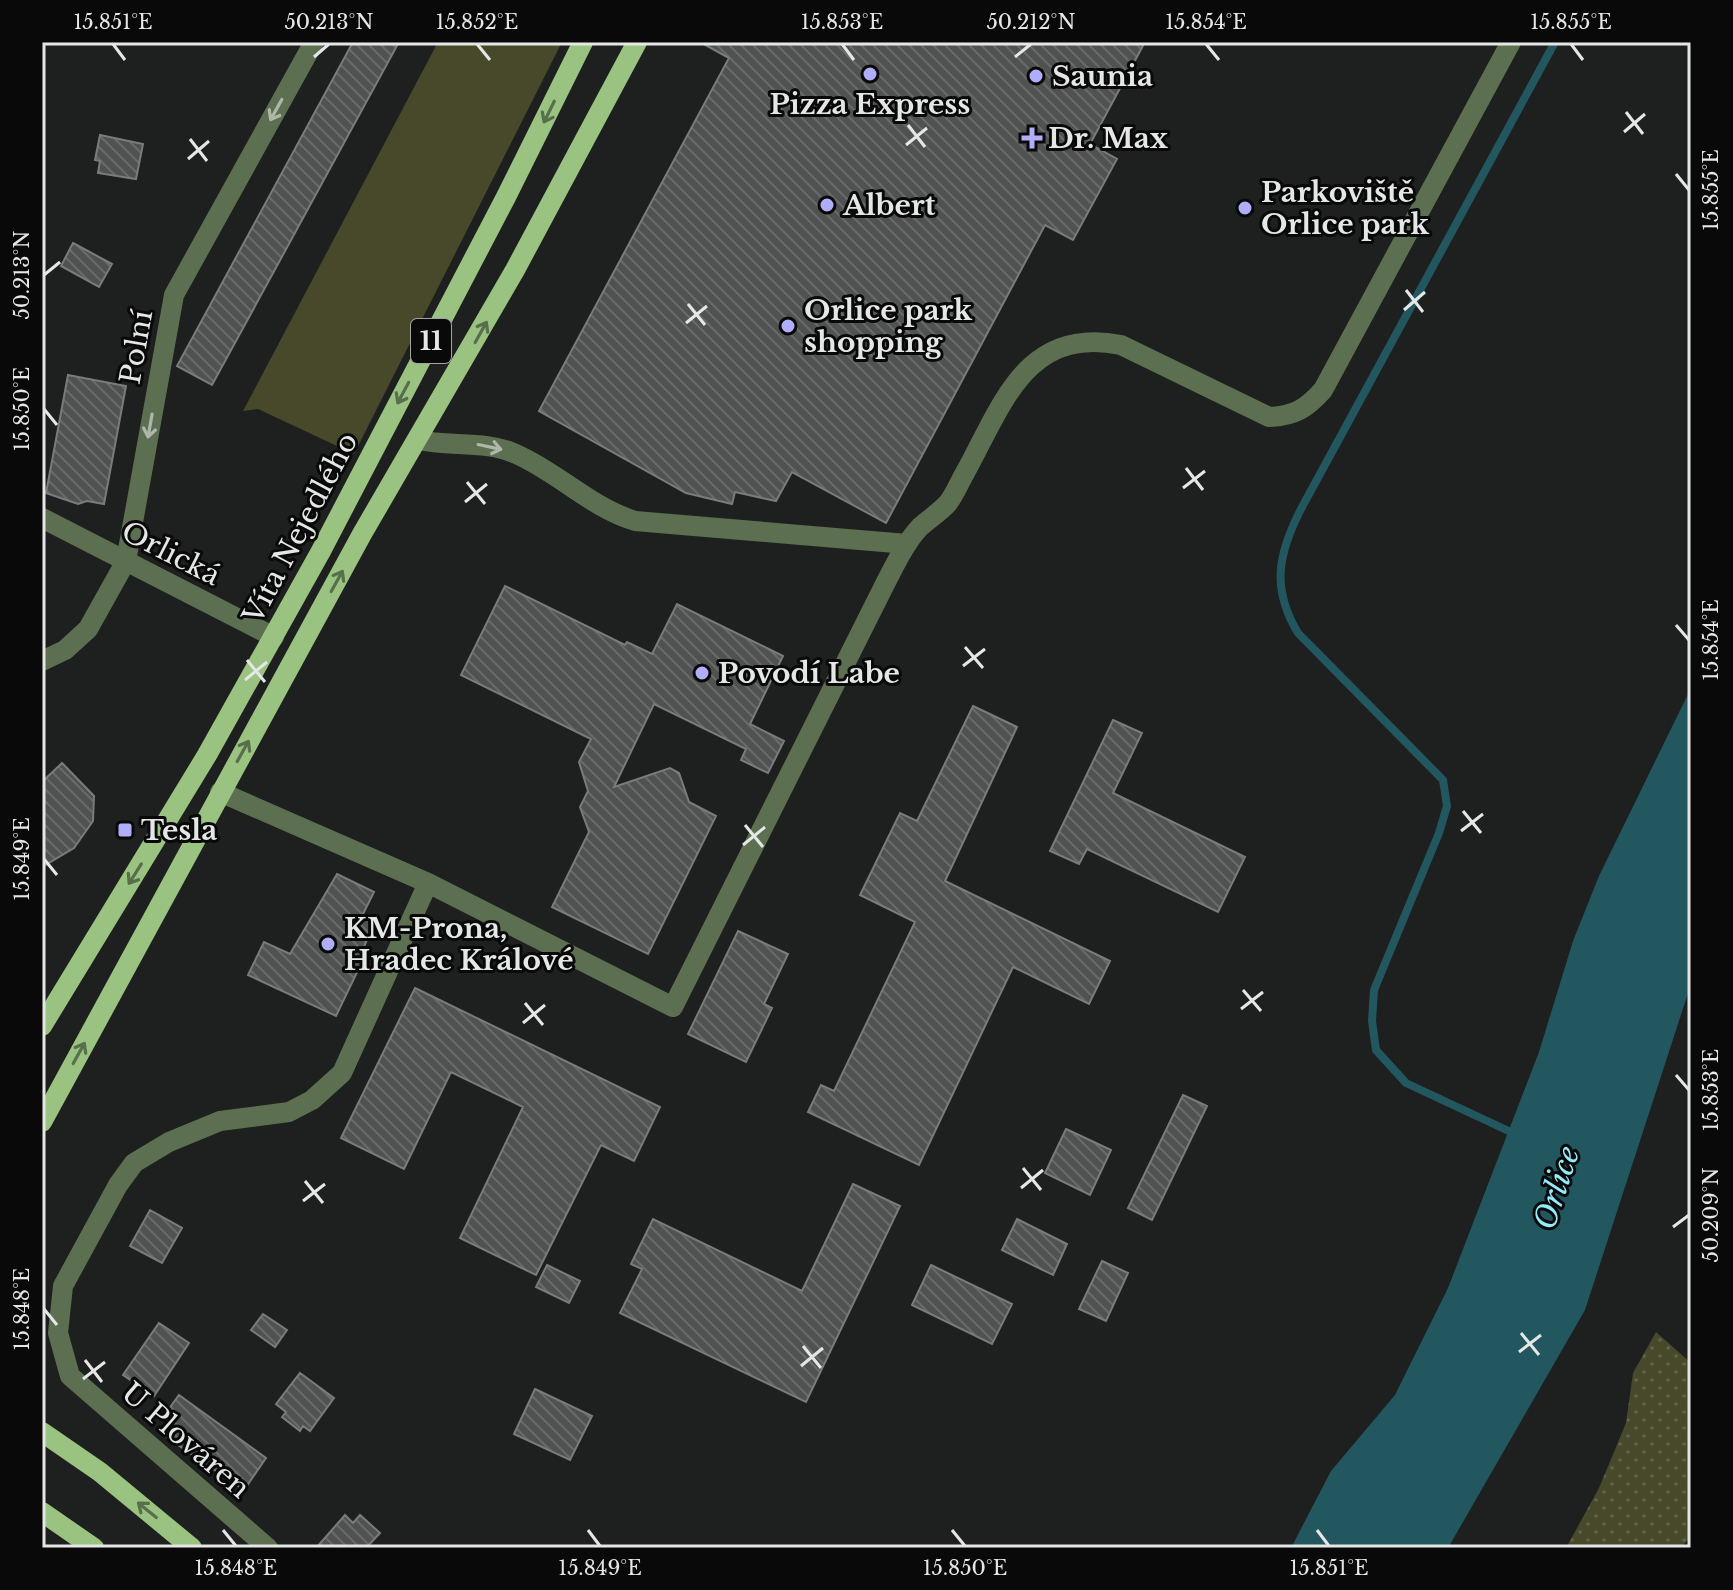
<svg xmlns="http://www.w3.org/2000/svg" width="1733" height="1590" viewBox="0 0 1733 1590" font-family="'Libre Baskerville',serif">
<defs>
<pattern id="grass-dots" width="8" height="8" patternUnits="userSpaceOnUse" patternTransform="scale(2)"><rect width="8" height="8" fill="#48492b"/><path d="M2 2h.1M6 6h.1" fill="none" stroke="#62634a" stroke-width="1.8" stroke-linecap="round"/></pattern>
<pattern id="building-back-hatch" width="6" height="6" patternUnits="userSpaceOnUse" patternTransform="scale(2)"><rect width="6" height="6" fill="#4f5251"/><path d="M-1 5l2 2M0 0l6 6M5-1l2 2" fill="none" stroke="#686b6a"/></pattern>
</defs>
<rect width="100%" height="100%" fill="#1d201e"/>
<path fill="url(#grass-dots)" d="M 1656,1332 L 1691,1363 L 1691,1536 L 1681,1548 L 1566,1548 L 1599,1488 L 1626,1423 L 1633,1373 Z"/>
<path fill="#48492b" d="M 438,42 L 562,42 L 354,454 L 258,409 L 243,411 Z"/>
<path fill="#225760" d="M 1691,688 L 1691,984 L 1585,1310 L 1448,1548 L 1291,1548 L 1331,1471 L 1395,1395 L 1448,1288 L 1539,1052 L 1573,941 L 1599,876 Z"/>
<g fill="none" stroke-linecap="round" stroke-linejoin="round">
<path stroke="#225760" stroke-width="8" d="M 1515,1134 L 1406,1083 L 1376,1050 L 1372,1021 L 1374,990 L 1439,833 L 1447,806 L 1443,780 L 1298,633 C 1271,588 1278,554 1301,509 L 1555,42"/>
</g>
<path fill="url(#building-back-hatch)" stroke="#787c7b" stroke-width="2" d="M 353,42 L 399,42 L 212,385 L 177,366 Z
M 700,42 L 1145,42 L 1090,144 L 1117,159 L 1073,240 L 1045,225 L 886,523 L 792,472 L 776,501 L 735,492 L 732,504 L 686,493 L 539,411 L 729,58 Z
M 100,135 L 143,144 L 136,179 L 98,173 L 100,161 L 95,160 Z
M 73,243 L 112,264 L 99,287 L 61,266 Z
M 68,375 L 126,386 L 104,504 L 87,501 L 78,504 L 46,493 Z
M 505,586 L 625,645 L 627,642 L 652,654 L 677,604 L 783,656 L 750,724 L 784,741 L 768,773 L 741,760 L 746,749 L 654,704 L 614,787 L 670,768 L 679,773 L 689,802 L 716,816 L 648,954 L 552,907 L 589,832 L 580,807 L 588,791 L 579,762 L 591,739 L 461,675 Z
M 973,706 L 1017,727 L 945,881 L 1110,961 L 1089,1004 L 1013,967 L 919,1165 L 808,1112 L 821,1085 L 834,1091 L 915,922 L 860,895 L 900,813 L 917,821 Z
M 1113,720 L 1142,733 L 1113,793 L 1245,857 L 1218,912 L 1087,849 L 1079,864 L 1050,851 Z
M 62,763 L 94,796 L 93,821 L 74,848 L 42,867 L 42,782 Z
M 337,874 L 374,892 L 362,916 L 375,922 L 358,960 L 362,962 L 336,1016 L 248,975 L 264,942 L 290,954 Z
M 738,931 L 788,954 L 764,1004 L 772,1008 L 746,1062 L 688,1034 Z
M 415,988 L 660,1107 L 634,1161 L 601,1145 L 536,1275 L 460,1238 L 523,1107 L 451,1072 L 404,1169 L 341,1138 Z
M 1183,1095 L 1207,1106 L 1152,1220 L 1128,1208 Z
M 1066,1129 L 1111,1150 L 1090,1195 L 1045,1173 Z
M 853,1184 L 900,1206 L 806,1402 L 620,1313 L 642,1269 L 631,1264 L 653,1219 L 802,1291 Z
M 150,1210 L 182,1228 L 162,1263 L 130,1246 Z
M 1017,1219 L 1067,1244 L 1053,1275 L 1002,1250 Z
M 1102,1261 L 1128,1273 L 1106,1321 L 1079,1309 Z
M 547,1265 L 580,1281 L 569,1303 L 536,1287 Z
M 931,1265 L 1012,1304 L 992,1344 L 912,1305 Z
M 263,1314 L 287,1330 L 275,1347 L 251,1330 Z
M 159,1323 L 189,1343 L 154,1396 L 123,1375 Z
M 300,1373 L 334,1398 L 310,1431 L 303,1426 L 300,1431 L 282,1417 L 286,1412 L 276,1404 Z
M 535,1389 L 592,1416 L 570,1460 L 514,1434 Z
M 179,1395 L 266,1458 L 244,1490 L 162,1434 L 174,1418 L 166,1413 Z
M 345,1515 L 353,1523 L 360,1515 L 380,1533 L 366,1548 L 316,1548 Z"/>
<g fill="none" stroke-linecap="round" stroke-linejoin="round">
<path stroke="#5c7051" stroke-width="20" d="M 418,440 C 451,447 485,440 516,454 C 559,473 590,507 635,521 L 907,544
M 42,518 L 274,637
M 42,661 L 65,650 L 88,629 L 126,561 L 174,295 L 314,42
M 220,792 L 428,883 L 673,1007 L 885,584 C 895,565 905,543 920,527 C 929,519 940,512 948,503 C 955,494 960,481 966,471 C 1003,403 1027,326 1121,345 L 1269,417 C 1295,416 1307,408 1323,390 L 1511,42
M 268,1548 L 70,1376 L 58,1333 L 63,1286 L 118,1185 L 134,1163 L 169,1142 L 220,1121 L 289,1112 L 312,1100 L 342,1073 L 428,883"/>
<path stroke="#9ac382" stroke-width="20" d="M 42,1026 L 207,755 L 321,551 L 506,197 L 583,42
M 42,1122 L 362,534 L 515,270 L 637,42
M 42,1432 L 100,1472 L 192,1548
M 42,1512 L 94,1548"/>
</g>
<defs><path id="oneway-shaft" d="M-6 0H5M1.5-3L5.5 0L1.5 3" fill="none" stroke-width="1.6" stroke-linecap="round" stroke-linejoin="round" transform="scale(2)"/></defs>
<g stroke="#aeb7aa">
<use href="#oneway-shaft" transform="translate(276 110) rotate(119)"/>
<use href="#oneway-shaft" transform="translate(150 426) rotate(100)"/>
<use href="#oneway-shaft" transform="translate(490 447) rotate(12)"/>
</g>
<g stroke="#586f4b">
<use href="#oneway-shaft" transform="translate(549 112) rotate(116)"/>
<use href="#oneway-shaft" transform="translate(481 332) rotate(-61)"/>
<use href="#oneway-shaft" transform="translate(403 393) rotate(118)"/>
<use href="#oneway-shaft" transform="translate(337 581) rotate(-61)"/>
<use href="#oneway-shaft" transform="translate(243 751) rotate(-61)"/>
<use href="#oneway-shaft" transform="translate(135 874) rotate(122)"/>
<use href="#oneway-shaft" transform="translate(79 1053) rotate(-61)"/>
<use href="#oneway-shaft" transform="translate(147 1510) rotate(-141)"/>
</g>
<path fill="none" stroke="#e5e7e6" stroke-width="3" d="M 113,44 L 125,60M 477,44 L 490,60M 842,44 L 854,60M 1206,44 L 1219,60M 1571,44 L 1583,60M 314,57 L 329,44M 1015,57 L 1031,44M 1626,112 L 1643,134M 908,125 L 925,147M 1624,132 L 1645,114M 190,139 L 207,161M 906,145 L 927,128M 188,159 L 209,141M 1676,174 L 1689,190M 44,275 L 60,262M 1406,290 L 1423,312M 688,304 L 705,325M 1404,310 L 1425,292M 686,323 L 707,306M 44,409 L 57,425M 1186,468 L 1203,490M 467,482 L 485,504M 1183,488 L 1205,471M 465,502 L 487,484M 1676,625 L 1689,640M 965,647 L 983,668M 247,660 L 265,682M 963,666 L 985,649M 245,680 L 267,662M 1463,811 L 1481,833M 745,825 L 763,847M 1461,831 L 1483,814M 743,845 L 765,827M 44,859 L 57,875M 1243,990 L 1261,1011M 525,1003 L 543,1025M 1241,1009 L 1263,992M 523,1023 L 545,1005M 1676,1075 L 1689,1090M 1023,1168 L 1041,1190M 305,1181 L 323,1203M 1021,1188 L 1043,1170M 303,1201 L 325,1184M 1673,1227 L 1689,1215M 44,1309 L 57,1325M 1521,1333 L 1539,1355M 803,1346 L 821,1368M 1519,1352 L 1541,1335M 85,1360 L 102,1382M 801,1366 L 823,1348M 83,1379 L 105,1362M 223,1530 L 236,1546M 588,1530 L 600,1546M 952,1530 L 965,1546M 1317,1530 L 1329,1546"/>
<g fill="#b0aefa" stroke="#080908" stroke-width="3">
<circle cx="870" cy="74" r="8"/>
<circle cx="1036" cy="76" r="8"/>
<path d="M1028 126h8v8h8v8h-8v8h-8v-8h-8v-8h8z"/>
<circle cx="827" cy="205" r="8"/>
<circle cx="1245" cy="208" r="8"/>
<circle cx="788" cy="326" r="8"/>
<circle cx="702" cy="673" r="8"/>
<rect x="117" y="822" width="16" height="16" rx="4"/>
<circle cx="328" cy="944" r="8"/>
</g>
<g text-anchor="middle" stroke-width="6" stroke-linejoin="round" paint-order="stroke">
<rect fill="#080908" stroke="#a3a4a3" stroke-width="2" x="411" y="319" width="40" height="44" rx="6"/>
<g font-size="26" font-weight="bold" fill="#e5e7e6">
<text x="431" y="350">11</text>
</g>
<g font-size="28" font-weight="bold" fill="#e5e7e6" stroke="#080908" text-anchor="start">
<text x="1052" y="86">Saunia</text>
<text x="870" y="114" text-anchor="middle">Pizza Express</text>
<text x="1048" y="148">Dr. Max</text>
<text x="1261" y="202">Parkoviště<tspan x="1261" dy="32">Orlice park</tspan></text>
<text x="843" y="215">Albert</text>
<text x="804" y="320">Orlice park<tspan x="804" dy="32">shopping</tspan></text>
<text x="718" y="683">Povodí Labe</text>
<text x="141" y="840">Tesla</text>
<text x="344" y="938">KM-Prona,<tspan x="344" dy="32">Hradec Králové</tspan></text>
</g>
<g font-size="28" fill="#e5e7e6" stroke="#080908">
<text transform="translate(136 347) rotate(-80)" y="10">Polní</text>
<text transform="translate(300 528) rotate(-62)" y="10">Víta Nejedlého</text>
<text transform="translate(171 553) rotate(27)" y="10">Orlická</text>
<text transform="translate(186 1440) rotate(41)" y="10">U Plováren</text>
</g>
<g font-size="30" font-style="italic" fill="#93ebfb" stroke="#080908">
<text transform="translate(1557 1188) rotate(-72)" y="10">Orlice</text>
</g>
</g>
<rect width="1733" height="1590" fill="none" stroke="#080908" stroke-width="88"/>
<rect x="44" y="44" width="1645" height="1502" fill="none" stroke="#e5e7e6" stroke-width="3"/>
<g font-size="20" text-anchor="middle" fill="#e5e7e6">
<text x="113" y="29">15.851°E</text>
<text x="329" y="29">50.213°N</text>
<text x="477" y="29">15.852°E</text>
<text x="842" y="29">15.853°E</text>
<text x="1031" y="29">50.212°N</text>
<text x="1206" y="29">15.854°E</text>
<text x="1571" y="29">15.855°E</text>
<text transform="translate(1711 190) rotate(-90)" y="7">15.855°E</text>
<text transform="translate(22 275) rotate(-90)" y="7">50.213°N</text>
<text transform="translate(22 409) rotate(-90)" y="7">15.850°E</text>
<text transform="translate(1711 640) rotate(-90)" y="7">15.854°E</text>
<text transform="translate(22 859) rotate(-90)" y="7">15.849°E</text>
<text transform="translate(1711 1090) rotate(-90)" y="7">15.853°E</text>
<text transform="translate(1711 1215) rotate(-90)" y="7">50.209°N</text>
<text transform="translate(22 1309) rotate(-90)" y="7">15.848°E</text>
<text x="236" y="1575">15.848°E</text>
<text x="600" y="1575">15.849°E</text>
<text x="965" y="1575">15.850°E</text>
<text x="1329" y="1575">15.851°E</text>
</g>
</svg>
